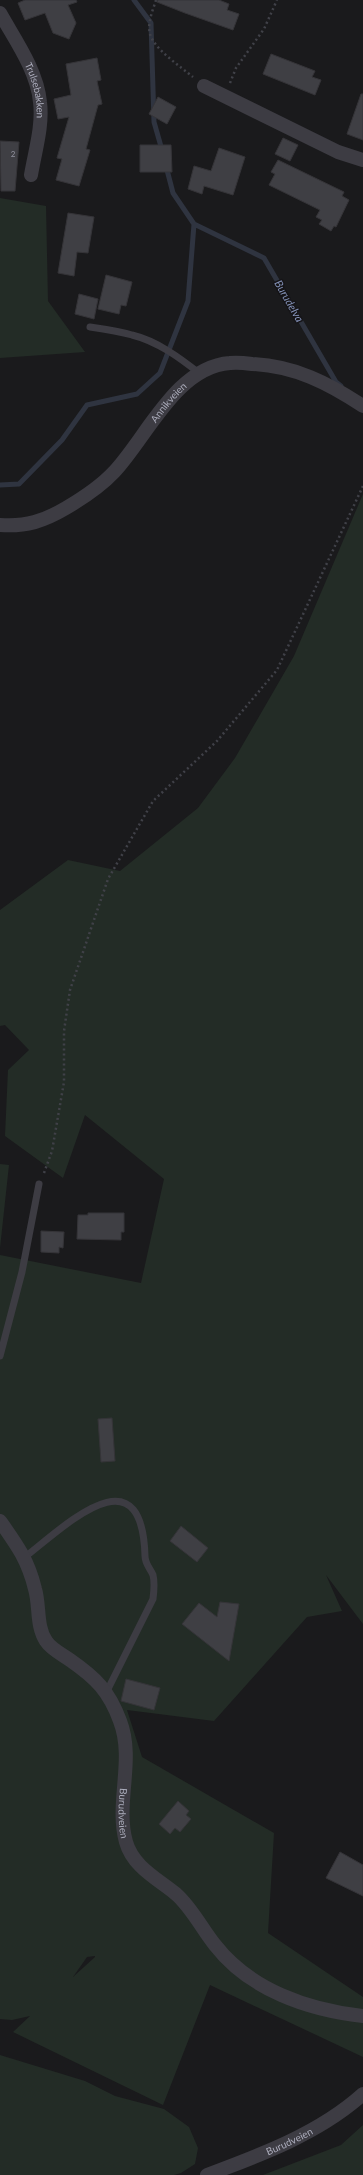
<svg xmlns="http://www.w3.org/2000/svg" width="363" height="2175" viewBox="0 0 363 2175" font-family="Lato,sans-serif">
<rect width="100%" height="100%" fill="#1a1a1c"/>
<path fill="#232c26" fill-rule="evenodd" d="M 0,198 L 46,206 L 48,301 L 85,352 L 0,358 Z
M 363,494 L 363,1624 L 326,1575 L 342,1611 L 307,1617 L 214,1721 L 127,1710 L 142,1757 L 274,1833 L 268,1933 L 363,1997 L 363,2057 L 210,1985 L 163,2105 L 13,2032 L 30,2016 L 12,2020 L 0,2019 L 0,1255 L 141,1283 L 164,1179 L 85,1115 L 63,1178 L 5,1136 L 8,1070 L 29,1050 L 5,1025 L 0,1026 L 0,910 L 68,860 L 120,871 L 198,808 L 235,758 L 294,656 ZM 95,1956 L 95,1957 L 73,1977 L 87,1957 Z
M 0,1164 L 9,1165 L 0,1248 Z
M 0,2055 L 85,2081 L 115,2096 L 164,2109 L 189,2127 L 198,2148 L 195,2164 L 181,2173 L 174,2175 L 0,2175 Z
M 363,2125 L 363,2175 L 263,2175 L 341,2145 Z"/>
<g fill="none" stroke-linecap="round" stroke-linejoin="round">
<path stroke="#2f3440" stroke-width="5" d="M 134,0 L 151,23 L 154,122 L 162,150
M 194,224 L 264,258 L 336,382 L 341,386
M 0,485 L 19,484 L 62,440 L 87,405 L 137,394 L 160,373 L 188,301 L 194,224 L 173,193 L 166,166"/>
</g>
<path fill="#3f3f44" stroke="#353438" d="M 25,0 L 76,0 L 77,2 L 68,5 L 76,23 L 69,39 L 53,33 L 45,13 L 25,20 L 18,3 Z
M 158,0 L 219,0 L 229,4 L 227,10 L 239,14 L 233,30 L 185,13 L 157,2 Z
M 271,54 L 315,71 L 312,77 L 321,80 L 315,95 L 263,74 Z
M 97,58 L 101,80 L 97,81 L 102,104 L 98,105 L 86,149 L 90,150 L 79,186 L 56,180 L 62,159 L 57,158 L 69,117 L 58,119 L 54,99 L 71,95 L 66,64 Z
M 361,94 L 363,94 L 363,140 L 347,134 Z
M 158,97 L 176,107 L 167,124 L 149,114 Z
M 283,138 L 298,145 L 290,161 L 275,154 Z
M 0,141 L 19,142 L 15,191 L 1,191 Z
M 140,145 L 171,145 L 172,172 L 140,172 Z
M 219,148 L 245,157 L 233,195 L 204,186 L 202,194 L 188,189 L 194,166 L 211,171 Z
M 278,160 L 344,192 L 342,196 L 349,200 L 336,227 L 334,226 L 331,231 L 319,224 L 322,220 L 316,217 L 320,210 L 269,185 L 275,174 L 271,172 Z
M 68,213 L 94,217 L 88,253 L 77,252 L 74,276 L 58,273 Z
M 106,275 L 132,282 L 126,306 L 121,305 L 119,314 L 98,309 Z
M 79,294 L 98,299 L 94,319 L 75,314 Z
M 88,1213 L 124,1213 L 124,1232 L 121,1232 L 121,1240 L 77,1239 L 78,1215 L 88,1215 Z
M 41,1231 L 64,1232 L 63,1248 L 59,1247 L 59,1253 L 41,1252 Z
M 112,1418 L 115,1461 L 101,1462 L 98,1419 Z
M 181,1526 L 208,1548 L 197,1562 L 170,1541 Z
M 220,1602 L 239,1604 L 229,1661 L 182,1624 L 199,1603 L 217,1617 Z
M 126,1679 L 160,1688 L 154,1710 L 121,1701 Z
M 178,1801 L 189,1811 L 186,1815 L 191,1819 L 180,1832 L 175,1828 L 170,1834 L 159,1824 Z
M 340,1852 L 363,1865 L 363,1896 L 326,1878 Z"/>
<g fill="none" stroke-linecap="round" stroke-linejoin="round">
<path stroke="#404148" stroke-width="2.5" stroke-dasharray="2 3" stroke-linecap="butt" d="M 156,0 C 153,10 147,23 150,34 C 154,49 181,67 193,77
M 230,83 L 236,68 L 264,29 L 277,0
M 44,1173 L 52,1151 L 64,1082 L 64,1031 L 70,990 L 108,879 L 153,801 L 217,741 L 277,670 L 363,486"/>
<path stroke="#3d3c43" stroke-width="7" d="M 90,327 C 104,329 118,331 132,335 C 157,341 180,358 199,373
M 0,1356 L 22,1272 L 39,1184
M 25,1557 C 66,1525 142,1450 145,1556 C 145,1564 150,1568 153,1575 C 155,1583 154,1591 153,1599 L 107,1691"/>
<g stroke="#3d3c43" stroke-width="14">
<path id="s1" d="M 0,13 C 15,40 37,70 40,102 C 43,126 35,151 31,175"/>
<path d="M 204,86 L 338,152 L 363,160"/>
<path id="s2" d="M 0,525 C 26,527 44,521 66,508 C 83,498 101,486 114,472 C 147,437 176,367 230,363 C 237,362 245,363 252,364 C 295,366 328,383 363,406"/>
<path id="s3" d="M 0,1521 C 17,1545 28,1560 35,1589 C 40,1606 36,1626 46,1641 C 51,1649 63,1655 70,1660 C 96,1678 109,1691 120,1721 C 135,1760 115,1803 126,1842 C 133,1867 158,1879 176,1894 C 192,1908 202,1929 215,1945 C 250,1990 308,2010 363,2016"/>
<path id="s4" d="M 207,2175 C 261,2155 320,2133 363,2094"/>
</g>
</g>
<g text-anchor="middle" stroke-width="3" stroke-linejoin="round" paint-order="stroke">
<g font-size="8" fill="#91929e">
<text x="13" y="157">2</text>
</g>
<g font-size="10" fill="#acadbc" stroke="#151417">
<text dy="4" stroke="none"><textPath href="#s1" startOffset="86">Trulsebakken</textPath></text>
<text dy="4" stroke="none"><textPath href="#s2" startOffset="218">Annikveien</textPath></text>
<text dy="4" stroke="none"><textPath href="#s3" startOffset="335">Burudveien</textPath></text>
<text dy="4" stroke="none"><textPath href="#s4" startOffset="89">Burudveien</textPath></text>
</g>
<g font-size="11" font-style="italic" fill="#8391b6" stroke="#151417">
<text transform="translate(289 301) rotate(60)" y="4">Burudelva</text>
</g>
</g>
</svg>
